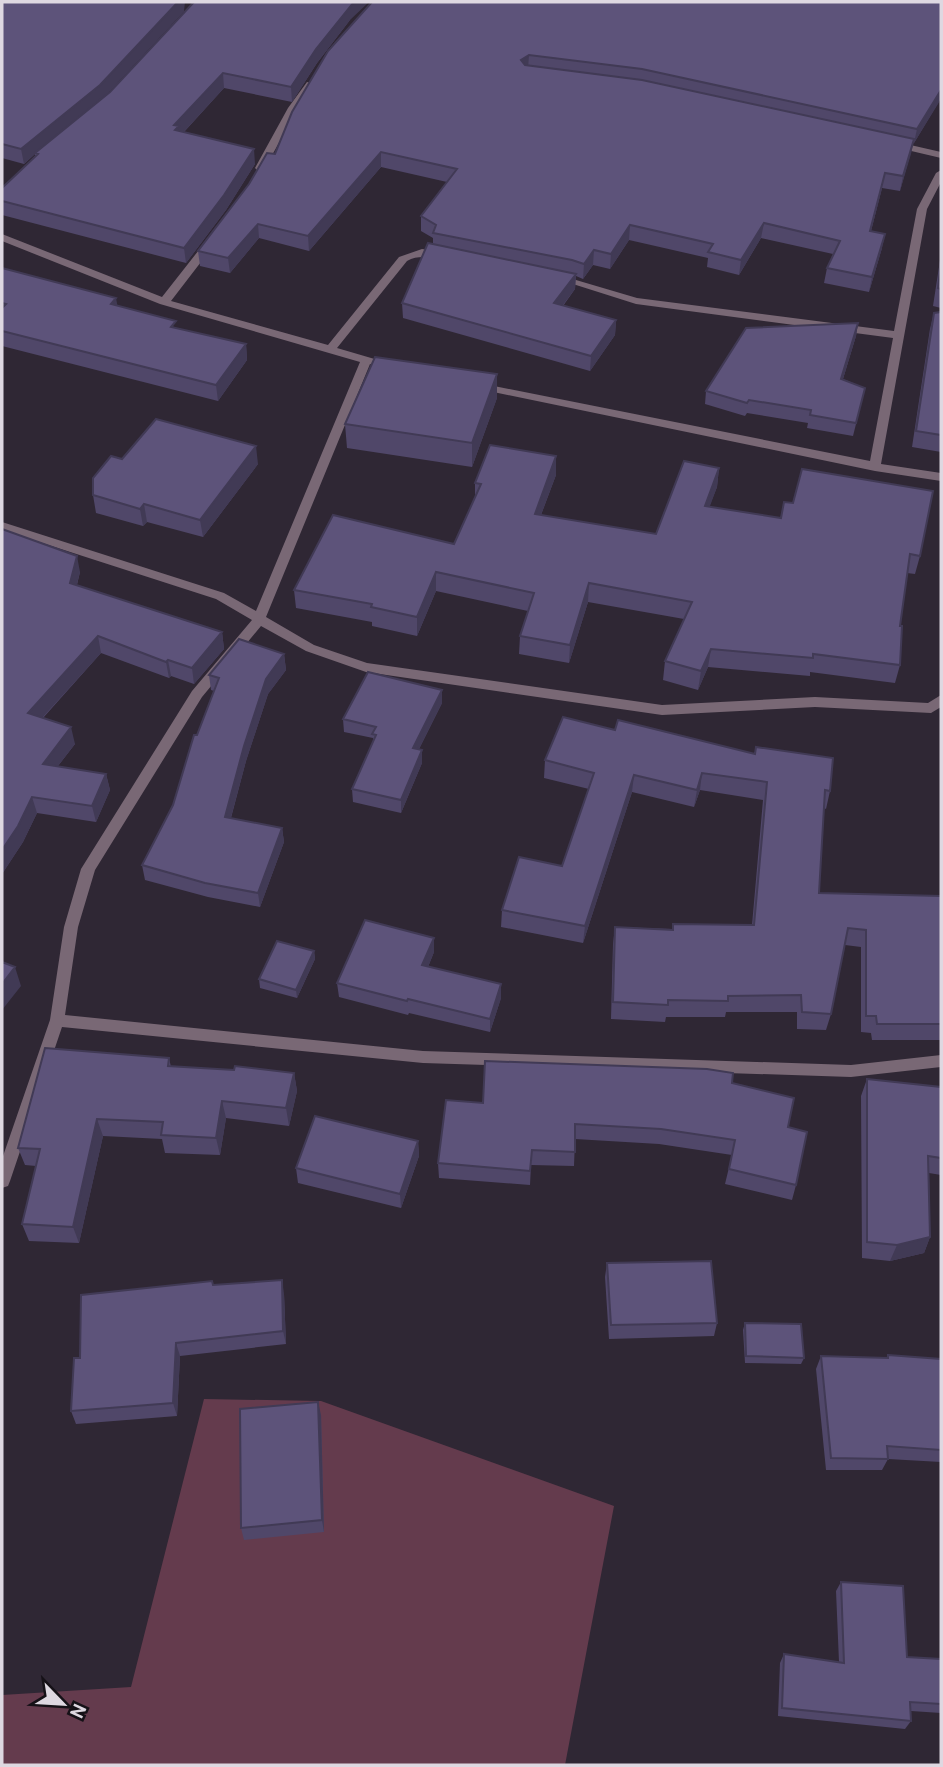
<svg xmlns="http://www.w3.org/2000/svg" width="943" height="1767" viewBox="0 0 943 1767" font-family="Overpass,sans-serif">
<rect width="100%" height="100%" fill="#2f2734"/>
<path fill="#643b4d" d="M 204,1399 L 321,1401 L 614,1506 L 565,1765 L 2,1765 L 2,1695 L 131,1687 Z"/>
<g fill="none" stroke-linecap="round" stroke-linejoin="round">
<path fill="#796875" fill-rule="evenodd" d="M 307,82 L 315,84 L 298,108 L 265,168 L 257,170 L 255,168 L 288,108 Z
M 893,141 L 941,152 L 941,158 L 890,146 L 890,142 Z
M 941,170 L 941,182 L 927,209 L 881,464 L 941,473 L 941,481 L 875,471 L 479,389 L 473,386 L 479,383 L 870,461 L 893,338 L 636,304 L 554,278 L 559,275 L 637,298 L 894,331 L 917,209 L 936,173 Z
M 2,234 L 162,297 L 206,241 L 214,241 L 214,245 L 171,301 L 328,345 L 399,257 L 422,249 L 447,253 L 448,255 C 437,262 422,252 407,261 L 337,348 L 395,365 L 396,367 L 391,370 L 370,364 L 266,617 L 314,645 L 367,663 L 662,705 L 815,697 L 928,703 L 941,695 L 941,707 L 931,713 L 815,707 L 662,715 L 366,672 L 306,651 L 261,626 L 202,697 L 95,870 L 78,927 L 65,1015 L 423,1051 L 851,1065 L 941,1055 L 941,1067 L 851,1077 L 423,1063 L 62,1027 L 10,1181 L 8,1186 L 2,1188 L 2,1159 L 50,1020 L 64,927 L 81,869 L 192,691 L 252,620 L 216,599 L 2,530 L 2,522 L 224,593 L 256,611 L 360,362 L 160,304 L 2,241 Z"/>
</g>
<path fill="#504769" d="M 2,2 L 184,11 L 105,96 L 350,20 L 317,63 L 292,102 L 224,88 L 184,132 L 255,164 L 226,210 L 186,263 L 2,215 L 2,188 L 35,156 L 35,154 L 24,164 L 2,158 Z
M 372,2 L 941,2 L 941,98 L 914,143 L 913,143 L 900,191 L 882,188 L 871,231 L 882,248 L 869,292 L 824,283 L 827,268 L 833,254 L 761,238 L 739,275 L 707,267 L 708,258 L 629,240 L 610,269 L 593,265 L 583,279 L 576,276 L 575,289 L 563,306 L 616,320 L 615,335 L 590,371 L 403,318 L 402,303 L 433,244 L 433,238 L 421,231 L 421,216 L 447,182 L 381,167 L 309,251 L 259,238 L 230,273 L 200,266 L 198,251 L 275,154 Z
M 941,254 L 941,308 L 933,306 Z
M 2,268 L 118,306 L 177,328 L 246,344 L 247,360 L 218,401 L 2,346 Z
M 941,312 L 941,452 L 912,447 L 930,329 L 934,313 Z
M 858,323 L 856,336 L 843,379 L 865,388 L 853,436 L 807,428 L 808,423 L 747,413 L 745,416 L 705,404 L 706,391 Z
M 497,374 L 497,398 L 472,467 L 347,448 L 345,424 Z
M 556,456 L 556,475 L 541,515 L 656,534 L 719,468 L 717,487 L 709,507 L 920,556 L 915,574 L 907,573 L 900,626 L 900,665 L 895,683 L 810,672 L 810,676 L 708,667 L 698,690 L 663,680 L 665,661 L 684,619 L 588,602 L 569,663 L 519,654 L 520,636 L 528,611 L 436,591 L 417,636 L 372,626 L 372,622 L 296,608 L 294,590 L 454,544 L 475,498 L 475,483 Z
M 258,464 L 203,537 L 147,522 L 143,526 L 96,513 L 93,495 Z
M 2,529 L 80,572 L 77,585 L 222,632 L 224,649 L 194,684 L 171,676 L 169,678 L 101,653 L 43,718 L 75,744 L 58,766 L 106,774 L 110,790 L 96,822 L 37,813 L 23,842 L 2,874 Z
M 284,654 L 286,670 L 268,694 L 246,761 L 231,818 L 282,828 L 284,842 L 260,907 L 208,897 L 145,880 L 142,865 L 173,805 L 197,735 L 214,691 L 211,690 L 209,675 Z
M 442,703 L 419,749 L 422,750 L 422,763 L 401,813 L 353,802 L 352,789 L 373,742 L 373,738 L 344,732 L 343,719 Z
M 563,717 L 830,791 L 826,809 L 824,808 L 819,893 L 941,896 L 941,1040 L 872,1040 L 871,1033 L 861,1032 L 861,947 L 845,945 L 831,1014 L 826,1030 L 797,1029 L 797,1012 L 726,1012 L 725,1017 L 666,1017 L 665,1022 L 611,1019 L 613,944 L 615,927 L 672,929 L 673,924 L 752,925 L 763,800 L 700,790 L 694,807 L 632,792 L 583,943 L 501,927 L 502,910 L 562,866 L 589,789 L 544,778 L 545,760 Z
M 314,951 L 315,959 L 297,998 L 260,988 L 259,979 Z
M 434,952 L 428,967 L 501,984 L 501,998 L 490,1032 L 409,1013 L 408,1015 L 339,997 L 337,983 Z
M 169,1058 L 171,1067 L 294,1073 L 297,1091 L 289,1126 L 226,1118 L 220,1155 L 165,1153 L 162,1139 L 103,1136 L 79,1243 L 29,1241 L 22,1224 L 36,1166 L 25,1165 L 18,1148 Z
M 867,1079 L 941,1087 L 941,1175 L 929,1173 L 930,1237 L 924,1253 L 890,1261 L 862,1258 L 861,1096 Z
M 732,1083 L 788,1127 L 796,1185 L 792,1200 L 725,1184 L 732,1155 L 659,1144 L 575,1139 L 574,1166 L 531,1165 L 530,1185 L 439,1178 L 438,1163 L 483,1103 Z
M 418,1141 L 419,1156 L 401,1208 L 298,1183 L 296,1168 Z
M 607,1263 L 717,1323 L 714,1336 L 609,1339 L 605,1277 Z
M 213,1285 L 284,1294 L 286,1344 L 180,1356 L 177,1416 L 76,1424 L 71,1411 L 80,1358 Z
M 745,1323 L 804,1358 L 801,1364 L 745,1363 L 743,1330 Z
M 888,1355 L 941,1359 L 941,1462 L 888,1459 L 882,1470 L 826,1470 L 816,1369 L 821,1356 L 886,1358 Z
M 321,1415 L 324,1532 L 244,1540 L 241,1528 Z
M 841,1582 L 907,1657 L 941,1659 L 941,1713 L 911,1711 L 911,1721 L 905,1729 L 778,1716 L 780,1663 L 784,1654 L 839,1662 L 836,1591 Z"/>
<path fill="#413a55" d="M 178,2 L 185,2 L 184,11 L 102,99 L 35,153 L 35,154 L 24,164 L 21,149 Z
M 354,2 L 369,2 L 350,20 L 317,63 L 292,102 L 291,87 L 316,49 Z
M 529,55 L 528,69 L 521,60 Z
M 223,73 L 224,88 L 180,136 L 181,141 L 174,125 Z
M 941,90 L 941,98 L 938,104 L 914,143 L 917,129 Z
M 914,139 L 911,154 L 900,191 L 903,176 Z
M 254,149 L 255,164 L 226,210 L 186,263 L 184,248 Z
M 381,152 L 381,167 L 309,251 L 308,236 Z
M 764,223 L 761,238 L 739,275 L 741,260 Z
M 258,224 L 259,238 L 230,273 L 228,258 Z
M 630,225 L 629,240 L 610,269 L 611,254 Z
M 885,234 L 882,248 L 869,292 L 872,277 Z
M 594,250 L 593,265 L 583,279 L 584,264 Z
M 576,274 L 575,289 L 553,318 L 554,303 Z
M 116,298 L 119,314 L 111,304 Z
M 616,320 L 615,335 L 590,371 L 591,356 Z
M 858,323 L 856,336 L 839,392 L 841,379 Z
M 246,344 L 247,360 L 218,401 L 216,385 Z
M 497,374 L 497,398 L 472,467 L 472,443 Z
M 256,446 L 258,464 L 203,537 L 200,520 Z
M 556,456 L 556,475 L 534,533 L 535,514 Z
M 719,468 L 717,487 L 703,525 L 705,506 Z
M 144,504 L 147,522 L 143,526 L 140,509 Z
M 77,556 L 80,572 L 73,599 L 70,583 Z
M 436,572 L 436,591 L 417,636 L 417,617 Z
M 589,583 L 588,602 L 569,663 L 570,645 Z
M 222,632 L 224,649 L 194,684 L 192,668 Z
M 98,636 L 101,653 L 32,729 L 28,713 Z
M 711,649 L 708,667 L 698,690 L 701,671 Z
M 284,654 L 286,670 L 268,694 L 246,761 L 227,832 L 225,817 L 244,746 L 266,679 Z
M 168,660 L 171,676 L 169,678 L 166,662 Z
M 442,690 L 442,703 L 413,761 L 413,748 Z
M 71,727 L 75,744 L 47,780 L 43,764 Z
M 422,750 L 422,763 L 401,813 L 401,800 Z
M 702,773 L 700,790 L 694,807 L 697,790 Z
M 106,774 L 110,790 L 96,822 L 92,806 Z
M 634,775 L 632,792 L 583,943 L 585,926 Z
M 32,797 L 37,813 L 23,842 L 2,874 L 2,850 Z
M 282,828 L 284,842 L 260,907 L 258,893 Z
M 434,938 L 434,952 L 423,979 L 422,965 Z
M 314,951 L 315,959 L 297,998 L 296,990 Z
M 15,967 L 21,986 L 2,1010 L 2,984 Z
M 501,984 L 501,998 L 490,1032 L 490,1019 Z
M 294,1073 L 297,1091 L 289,1126 L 286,1108 Z
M 222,1101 L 226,1118 L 220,1155 L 216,1138 Z
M 97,1119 L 103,1136 L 79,1243 L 73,1227 Z
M 418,1141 L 419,1156 L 401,1208 L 400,1194 Z
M 930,1237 L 924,1253 L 890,1261 L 897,1245 Z
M 282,1280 L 284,1294 L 286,1344 L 283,1331 Z
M 176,1343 L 180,1356 L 177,1416 L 173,1403 Z
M 318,1402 L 321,1415 L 324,1532 L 322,1520 Z"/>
<path fill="#5d537a" stroke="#413a55" stroke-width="2" d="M 2,2 L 178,2 L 100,85 L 21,149 L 2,144 Z
M 194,2 L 354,2 L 316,49 L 291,87 L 223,73 L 174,125 L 179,126 L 175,130 L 254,149 L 224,195 L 184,248 L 2,201 L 2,188 L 38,154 L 35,153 L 110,92 Z
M 372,2 L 941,2 L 941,90 L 917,129 L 642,69 L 529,55 L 521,60 L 525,65 L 642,80 L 914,139 L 903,176 L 885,173 L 870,231 L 885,234 L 872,277 L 827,268 L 840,241 L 764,223 L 741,260 L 708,252 L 713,244 L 630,225 L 611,254 L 594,250 L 584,264 L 572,260 L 433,233 L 436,225 L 421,216 L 457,169 L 381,152 L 308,236 L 258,224 L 228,258 L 198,251 L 249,184 L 267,153 L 275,154 L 292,112 L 328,51 Z
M 428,243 L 576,274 L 554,303 L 616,320 L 591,356 L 402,303 Z
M 941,263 L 941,289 L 938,288 Z
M 2,268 L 116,298 L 111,304 L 176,321 L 171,327 L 246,344 L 216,385 L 2,331 L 2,308 L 6,304 L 2,303 Z
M 941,312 L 941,435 L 916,431 L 934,313 Z
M 858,323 L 841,379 L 865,388 L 856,423 L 810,415 L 811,410 L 749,400 L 747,403 L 706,391 L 746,328 Z
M 375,357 L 497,374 L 472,443 L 345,424 Z
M 156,419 L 256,446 L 200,520 L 144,504 L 140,509 L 93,495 L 93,478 L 111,456 L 122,459 Z
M 490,445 L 556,456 L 535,514 L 656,534 L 684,461 L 719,468 L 705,506 L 781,518 L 784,502 L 793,503 L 802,469 L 933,491 L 920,556 L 910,554 L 900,626 L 902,626 L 900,665 L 813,654 L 813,658 L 711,649 L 701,671 L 665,661 L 692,602 L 589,583 L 570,645 L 520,636 L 534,593 L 436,572 L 417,617 L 371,607 L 372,604 L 294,590 L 333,515 L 454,544 L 481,484 L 475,483 Z
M 2,529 L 77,556 L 70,583 L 222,632 L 192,668 L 168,660 L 166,662 L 98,636 L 28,713 L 71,727 L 43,764 L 106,774 L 92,806 L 32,797 L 18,826 L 2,850 Z
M 239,639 L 284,654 L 266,679 L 244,746 L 225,817 L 282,828 L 258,893 L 205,883 L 142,865 L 173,805 L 194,735 L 197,735 L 219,678 L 209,675 Z
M 368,672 L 442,690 L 413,748 L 422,750 L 401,800 L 352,789 L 376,735 L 372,734 L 376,727 L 343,719 Z
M 563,717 L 615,730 L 618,720 L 755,754 L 756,747 L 833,758 L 830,791 L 825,790 L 819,893 L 941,896 L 941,1024 L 877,1024 L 876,1016 L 866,1016 L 866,930 L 848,928 L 831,1014 L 802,1012 L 801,995 L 728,996 L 728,1001 L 668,1000 L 668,1005 L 613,1002 L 615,927 L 673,930 L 673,924 L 754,925 L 767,782 L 702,773 L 697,790 L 634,775 L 585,926 L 502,910 L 519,857 L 562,866 L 594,773 L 545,760 Z
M 365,920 L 434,938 L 422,965 L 501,984 L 490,1019 L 408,999 L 407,1001 L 337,983 Z
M 277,941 L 314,951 L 296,990 L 259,979 Z
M 2,962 L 15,967 L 2,984 Z
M 45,1048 L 169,1058 L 168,1066 L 234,1070 L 235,1066 L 294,1073 L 286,1108 L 222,1101 L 216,1138 L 161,1135 L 163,1122 L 97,1119 L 73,1227 L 22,1224 L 40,1149 L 18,1148 Z
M 485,1061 L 707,1069 L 733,1073 L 732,1083 L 794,1098 L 788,1127 L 807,1132 L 796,1185 L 729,1169 L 735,1140 L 661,1129 L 575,1124 L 575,1152 L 532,1150 L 530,1171 L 438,1163 L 446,1100 L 483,1103 Z
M 867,1079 L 941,1087 L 941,1158 L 928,1156 L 930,1237 L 897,1245 L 867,1242 Z
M 315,1116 L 418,1141 L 400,1194 L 296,1168 Z
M 711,1261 L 717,1323 L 611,1325 L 607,1263 Z
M 282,1280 L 283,1331 L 176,1343 L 173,1403 L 71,1411 L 74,1358 L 80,1358 L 81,1295 L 212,1281 L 213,1285 Z
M 745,1323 L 801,1324 L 804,1358 L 746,1356 Z
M 888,1355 L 941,1359 L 941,1450 L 887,1446 L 888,1459 L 831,1458 L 821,1356 L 888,1358 Z
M 318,1402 L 322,1520 L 241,1528 L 240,1409 Z
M 841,1582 L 903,1586 L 907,1657 L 941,1659 L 941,1704 L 910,1702 L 911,1721 L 782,1708 L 784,1654 L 844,1663 Z"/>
<rect width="943" height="1767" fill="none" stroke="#ded8e1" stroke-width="7"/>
<g transform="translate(63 1704) rotate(115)" stroke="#151117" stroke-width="5" paint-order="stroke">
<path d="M0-5L12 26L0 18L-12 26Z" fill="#ded8e1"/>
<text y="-10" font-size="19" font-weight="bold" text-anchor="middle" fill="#ded8e1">N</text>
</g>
</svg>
